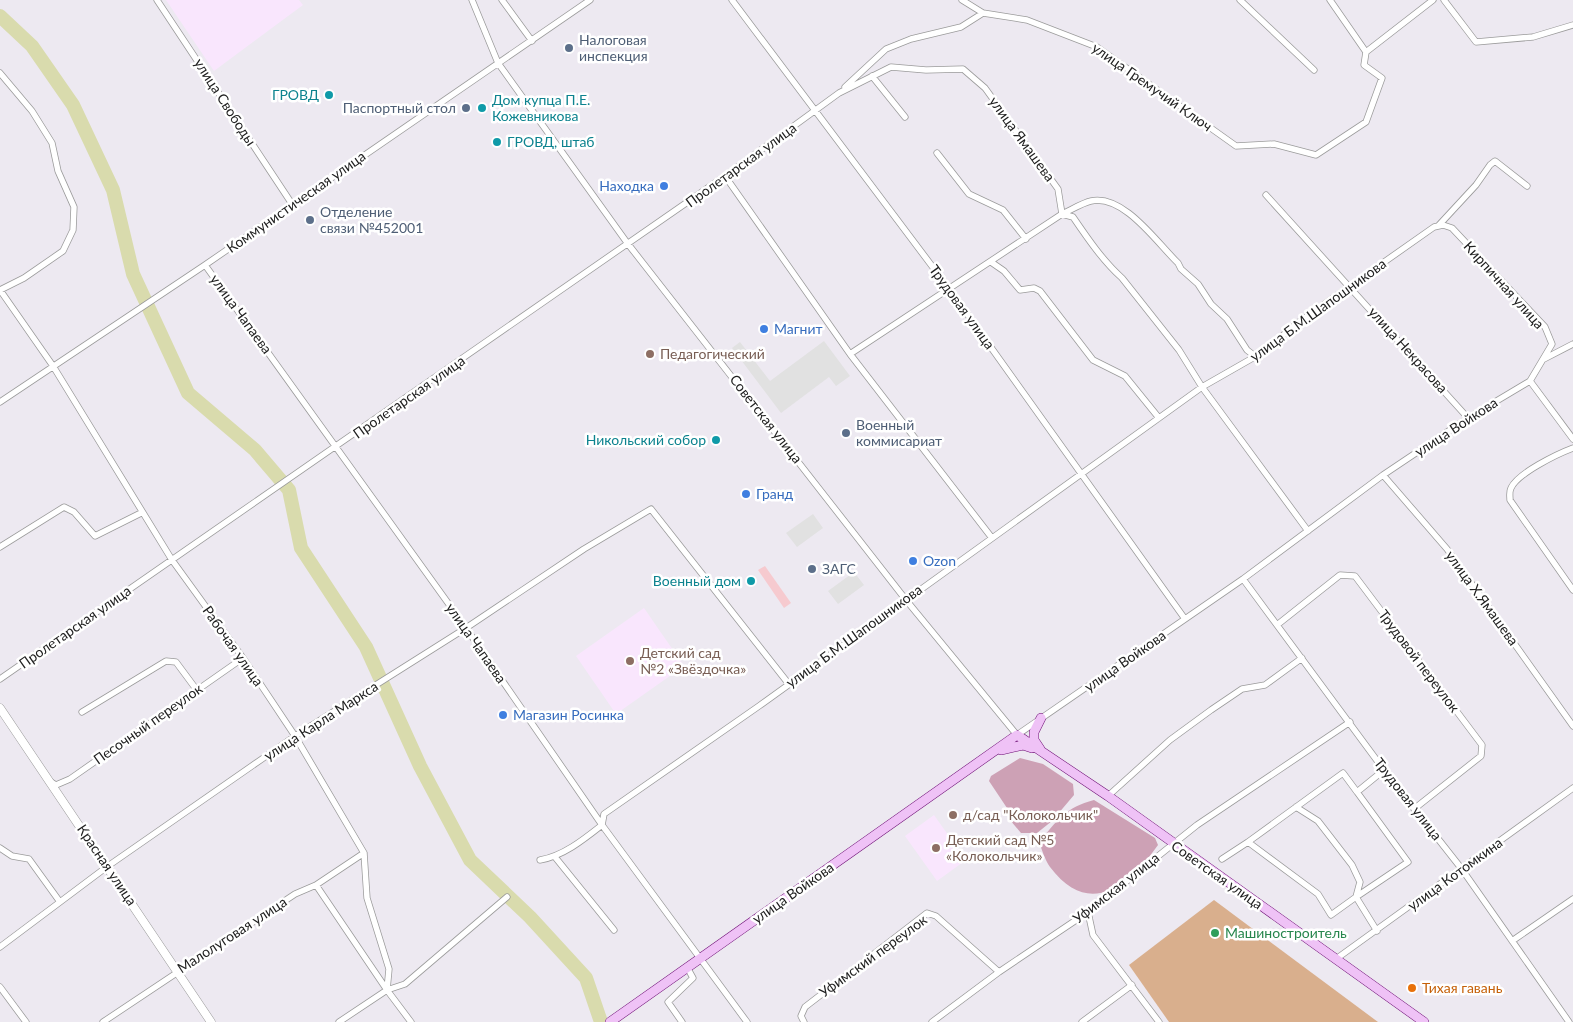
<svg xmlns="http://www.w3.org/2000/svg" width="1573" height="1022" viewBox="0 0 1573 1022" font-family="Lato,sans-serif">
<rect width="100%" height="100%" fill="#ede9f1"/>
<path fill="#f9e6fd" d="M 166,0 L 299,0 L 303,5 L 214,71 Z
M 644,608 L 684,666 L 616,714 L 576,656 Z
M 934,815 L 966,860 L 937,881 L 905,836 Z"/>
<path fill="#cda1b5" d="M 1020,758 L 1043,764 L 1073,784 L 1074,795 L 1052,821 L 1037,833 L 1021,833 L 1010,820 L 1007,808 L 989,781 L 991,776 Z
M 1094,800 L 1155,838 L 1158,845 C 1129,886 1089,919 1050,867 C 1045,860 1042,850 1039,842 C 1057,821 1066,807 1094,800 Z"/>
<path fill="#f6cacf" d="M 765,566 L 791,603 L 784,608 L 758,570 Z"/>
<path fill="#d9af8d" d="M 1214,900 L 1378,1022 L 1169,1022 L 1129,965 Z"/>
<path fill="#e1e1e1" d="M 824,341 L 850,376 L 836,386 L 829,377 L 781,413 L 732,348 L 740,342 L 770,381 Z
M 813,514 L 823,528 L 797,547 L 786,533 Z
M 854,572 L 864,585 L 838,604 L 828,591 Z"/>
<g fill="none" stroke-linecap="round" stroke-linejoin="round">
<path stroke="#d9dbad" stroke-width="14" d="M 0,16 L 32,46 L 73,105 L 113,190 L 133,274 L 188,393 L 255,450 L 289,490 L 301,548 L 366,647 L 420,766 L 470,860 L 530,917 L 586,978 L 601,1022"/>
<defs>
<path id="minor" d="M 157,0 L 292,204
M 472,0 L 498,63 L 628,244 L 906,600 L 1017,735 L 1243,579 L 1383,475 L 1468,418 L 1530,381 L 1552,344 L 1545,327 L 1452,228 L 1443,225 L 1434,227 L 1296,324 L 1265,351 L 1202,387 L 759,706 L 604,814 L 602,825 C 583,840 563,856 540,860
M 502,0 L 532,41
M 732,0 L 950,290 L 1185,619
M 962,0 L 983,13
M 1240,0 L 1314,70
M 1330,0 L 1366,52
M 1444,0 L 1476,42 L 1533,37 L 1573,25
M 1366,52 L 1433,0
M 0,73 L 32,111 L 52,143 L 58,171 L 74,207 L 73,230 L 63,251 L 24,278 L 0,290
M 872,76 L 905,117
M 845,87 L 886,49 L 911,39 L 961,27 L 983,13 L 1027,20 L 1097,47 L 1236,146 L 1274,144 L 1316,155 L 1366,122 L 1382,78 L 1364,65 L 1366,52
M 937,153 L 969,194 L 1003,210 L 1026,239
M 725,176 L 850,354 L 992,538
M 1266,195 L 1468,418
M 1439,225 L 1476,185 L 1490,165 L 1495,161 L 1527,186
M 991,262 L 1004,271 L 1020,290 L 1034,288 L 1040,291 L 1093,360 L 1125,376 L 1159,418
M 205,265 L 466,628 L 602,825 L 747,1022
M 0,290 L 53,366 L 172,560 L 243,658 L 295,736 L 364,853 L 367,898 L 389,969 L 387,990 L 411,1022
M 850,354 L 1062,214 C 1071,210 1082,203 1091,201 C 1124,194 1157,243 1178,263 L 1181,269 L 1198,284 L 1211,304 L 1227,319 L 1247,350 L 1256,357
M 1544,359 L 1573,344
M 1530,381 L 1573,439
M 0,402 L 205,265 L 590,0
M 1573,448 C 1557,454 1518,473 1511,488 C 1509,492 1510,496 1510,500 L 1573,590
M 1383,475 L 1447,549 L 1573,726
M 0,547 L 64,507 L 74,512 L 95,536 L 141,513
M 1243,579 L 1384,770 L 1461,868 L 1569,1022
M 1277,625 L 1340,575 L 1355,576 L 1482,745 L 1481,756 L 1414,809
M 0,679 L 725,176 L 839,93 L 891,67 L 926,70 L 963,69 L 985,88 L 1058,189 L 1062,214 L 1073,217 C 1088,239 1103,261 1122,278 L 1179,350 L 1202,387 L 1308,531
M 82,712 L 166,661 L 176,662 L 196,689
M 51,782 L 56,785 L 70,779 L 243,658
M 1108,796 L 1170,740 L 1211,710 L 1242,689 L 1265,685 L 1302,658
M 1296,807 L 1318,821 L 1352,865 L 1360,882 L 1356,897
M 0,848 L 12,856 L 29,859 L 60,902
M 555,857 L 614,930
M 1222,859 L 1248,842
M 316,885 L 387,990
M 1356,897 L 1408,862 L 1357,792
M 1088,912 L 1093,935 L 1159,1022
M 1377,931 L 1356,897 L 1331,915 L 1318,894 L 1248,842 L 1343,773 L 1357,792 L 1384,770
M 1512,941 L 1573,899
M 0,947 L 108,866 L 295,736 L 466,628 L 584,549 L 651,509 L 788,683
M 1336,959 L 1573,788
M 0,987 L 26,1022
M 103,1022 L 295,894 L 316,885 L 364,853
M 339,1022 L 387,990 L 405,984 L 507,897
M 682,1022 L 668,1002 L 693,978 L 688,969
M 804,1022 L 801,1016 L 805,1007 L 927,913 L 936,916 L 999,972
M 932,1022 L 999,972 L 1088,912 L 1197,825 L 1350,722
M 1082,1022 L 1132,985"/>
<path id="tertiary" d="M 0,708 L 211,1022"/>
<path id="secondary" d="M 1040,749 L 1034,740 L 1034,732 L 1041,718
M 1001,750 L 1023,745 L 1032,748
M 610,1022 L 1017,735 L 1108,796 L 1424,1022"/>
</defs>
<use href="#minor" stroke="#9b9b9b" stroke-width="7"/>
<use href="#tertiary" stroke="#9b9b9b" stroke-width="9"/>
<use href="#secondary" stroke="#6c0d73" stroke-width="10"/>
<use href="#minor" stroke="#fff" stroke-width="5.5"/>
<use href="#tertiary" stroke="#fff" stroke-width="8"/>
<use href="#secondary" stroke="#efc2f6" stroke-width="9"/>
</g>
<g fill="#5c6f8a" stroke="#fff" stroke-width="2">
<circle cx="569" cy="48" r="5"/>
<circle cx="466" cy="108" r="5"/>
<circle cx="310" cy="220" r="5"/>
<circle cx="846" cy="433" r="5"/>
<circle cx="812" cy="569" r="5"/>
</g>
<g fill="#0f9aa8" stroke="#fff" stroke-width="2">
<circle cx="329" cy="95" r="5"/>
<circle cx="482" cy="108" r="5"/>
<circle cx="497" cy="142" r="5"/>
<circle cx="716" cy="440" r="5"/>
<circle cx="751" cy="581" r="5"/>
</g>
<g fill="#3f7fe0" stroke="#fff" stroke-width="2">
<circle cx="664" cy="186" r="5"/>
<circle cx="764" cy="329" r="5"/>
<circle cx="746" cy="494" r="5"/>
<circle cx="913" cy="561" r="5"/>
<circle cx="503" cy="715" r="5"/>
</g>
<g fill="#8d6e63" stroke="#fff" stroke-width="2">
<circle cx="650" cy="354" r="5"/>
<circle cx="630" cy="661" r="5"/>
<circle cx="953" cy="815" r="5"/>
<circle cx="936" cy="848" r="5"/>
</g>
<circle fill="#2e9e5b" stroke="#fff" stroke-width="2" cx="1215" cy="933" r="5"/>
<circle fill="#e8710a" stroke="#fff" stroke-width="2" cx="1412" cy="988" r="5"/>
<g text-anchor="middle" stroke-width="5" stroke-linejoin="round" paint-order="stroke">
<g font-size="14" fill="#4e5e75" stroke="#fff" text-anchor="start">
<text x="579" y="45">Налоговая<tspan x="579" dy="16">инспекция</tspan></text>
<text x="456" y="113" text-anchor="end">Паспортный стол</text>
<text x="320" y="217">Отделение<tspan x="320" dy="16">связи №452001</tspan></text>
<text x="856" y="430">Военный<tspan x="856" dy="16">коммисариат</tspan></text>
<text x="822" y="574">ЗАГС</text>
</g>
<g font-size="14" fill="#212121" stroke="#fff">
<text transform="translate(1152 87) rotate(35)" y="5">улица Гремучий Ключ</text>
<text transform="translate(225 102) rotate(57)" y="5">улица Свободы</text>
<text transform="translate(1022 139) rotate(54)" y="5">улица Ямашева</text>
<text transform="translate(741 165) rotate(-36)" y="5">Пролетарская улица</text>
<text transform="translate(296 202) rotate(-35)" y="5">Коммунистическая улица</text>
<text transform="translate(1504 285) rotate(48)" y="5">Кирпичная улица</text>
<text transform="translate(962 307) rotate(54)" y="5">Трудовая улица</text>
<text transform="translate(1318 310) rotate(-36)" y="5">улица Б.М.Шапошникова</text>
<text transform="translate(241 314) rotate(54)" y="5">улица Чапаева</text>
<text transform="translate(1408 350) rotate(48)" y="5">улица Некрасова</text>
<text transform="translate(409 397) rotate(-35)" y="5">Пролетарская улица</text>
<text transform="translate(766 419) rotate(52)" y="5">Советская улица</text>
<text transform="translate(1456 427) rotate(-33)" y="5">улица Войкова</text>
<text transform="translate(1482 598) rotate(54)" y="5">улица Х.Ямашева</text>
<text transform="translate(75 627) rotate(-35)" y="5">Пролетарская улица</text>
<text transform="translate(854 636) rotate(-36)" y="5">улица Б.М.Шапошникова</text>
<text transform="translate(476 643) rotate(55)" y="5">улица Чапаева</text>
<text transform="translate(233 646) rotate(55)" y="5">Рабочая улица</text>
<text transform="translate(1125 661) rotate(-35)" y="5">улица Войкова</text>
<text transform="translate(1419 661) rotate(53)" y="5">Трудовой переулок</text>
<text transform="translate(321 721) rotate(-33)" y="5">улица Карла Маркса</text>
<text transform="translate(148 724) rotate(-35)" y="5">Песочный переулок</text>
<text transform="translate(1408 799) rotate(52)" y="5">Трудовая улица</text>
<text transform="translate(107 865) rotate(56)" y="5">Красная улица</text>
<text transform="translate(1455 874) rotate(-36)" y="5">улица Котомкина</text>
<text transform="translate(1217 875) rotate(35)" y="5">Советская улица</text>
<text transform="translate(1116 888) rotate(-38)" y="5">Уфимская улица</text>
<text transform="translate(793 893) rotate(-35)" y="5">улица Войкова</text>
<text transform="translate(232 935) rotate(-33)" y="5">Малолуговая улица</text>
<text transform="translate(873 956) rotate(-36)" y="5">Уфимский переулок</text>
</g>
<g font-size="14" fill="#0d838f" stroke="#fff" text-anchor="end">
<text x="319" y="100">ГРОВД</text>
<text x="492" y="105" text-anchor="start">Дом купца П.Е.<tspan x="492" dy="16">Кожевникова</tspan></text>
<text x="507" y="147" text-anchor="start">ГРОВД, штаб</text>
<text x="706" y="445">Никольский собор</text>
<text x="741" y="586">Военный дом</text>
</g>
<g font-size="14" fill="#366cbe" stroke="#fff" text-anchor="start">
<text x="654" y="191" text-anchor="end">Находка</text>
<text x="774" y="334">Магнит</text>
<text x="756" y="499">Гранд</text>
<text x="923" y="566">Ozon</text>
<text x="513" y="720">Магазин Росинка</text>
</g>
<g font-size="14" fill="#785e54" stroke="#fff" text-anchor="start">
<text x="660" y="359">Педагогический</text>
<text x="640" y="658">Детский сад<tspan x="640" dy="16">№2 «Звёздочка»</tspan></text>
<text x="963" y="820">д/сад "Колокольчик"</text>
<text x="946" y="845">Детский сад №5<tspan x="946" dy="16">«Колокольчик»</tspan></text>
</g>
<g font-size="14" fill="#27864d" stroke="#fff" text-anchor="start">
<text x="1225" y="938">Машиностроитель</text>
</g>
<g font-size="14" fill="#c56008" stroke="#fff" text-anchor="start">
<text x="1422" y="993">Тихая гавань</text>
</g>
</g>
</svg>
